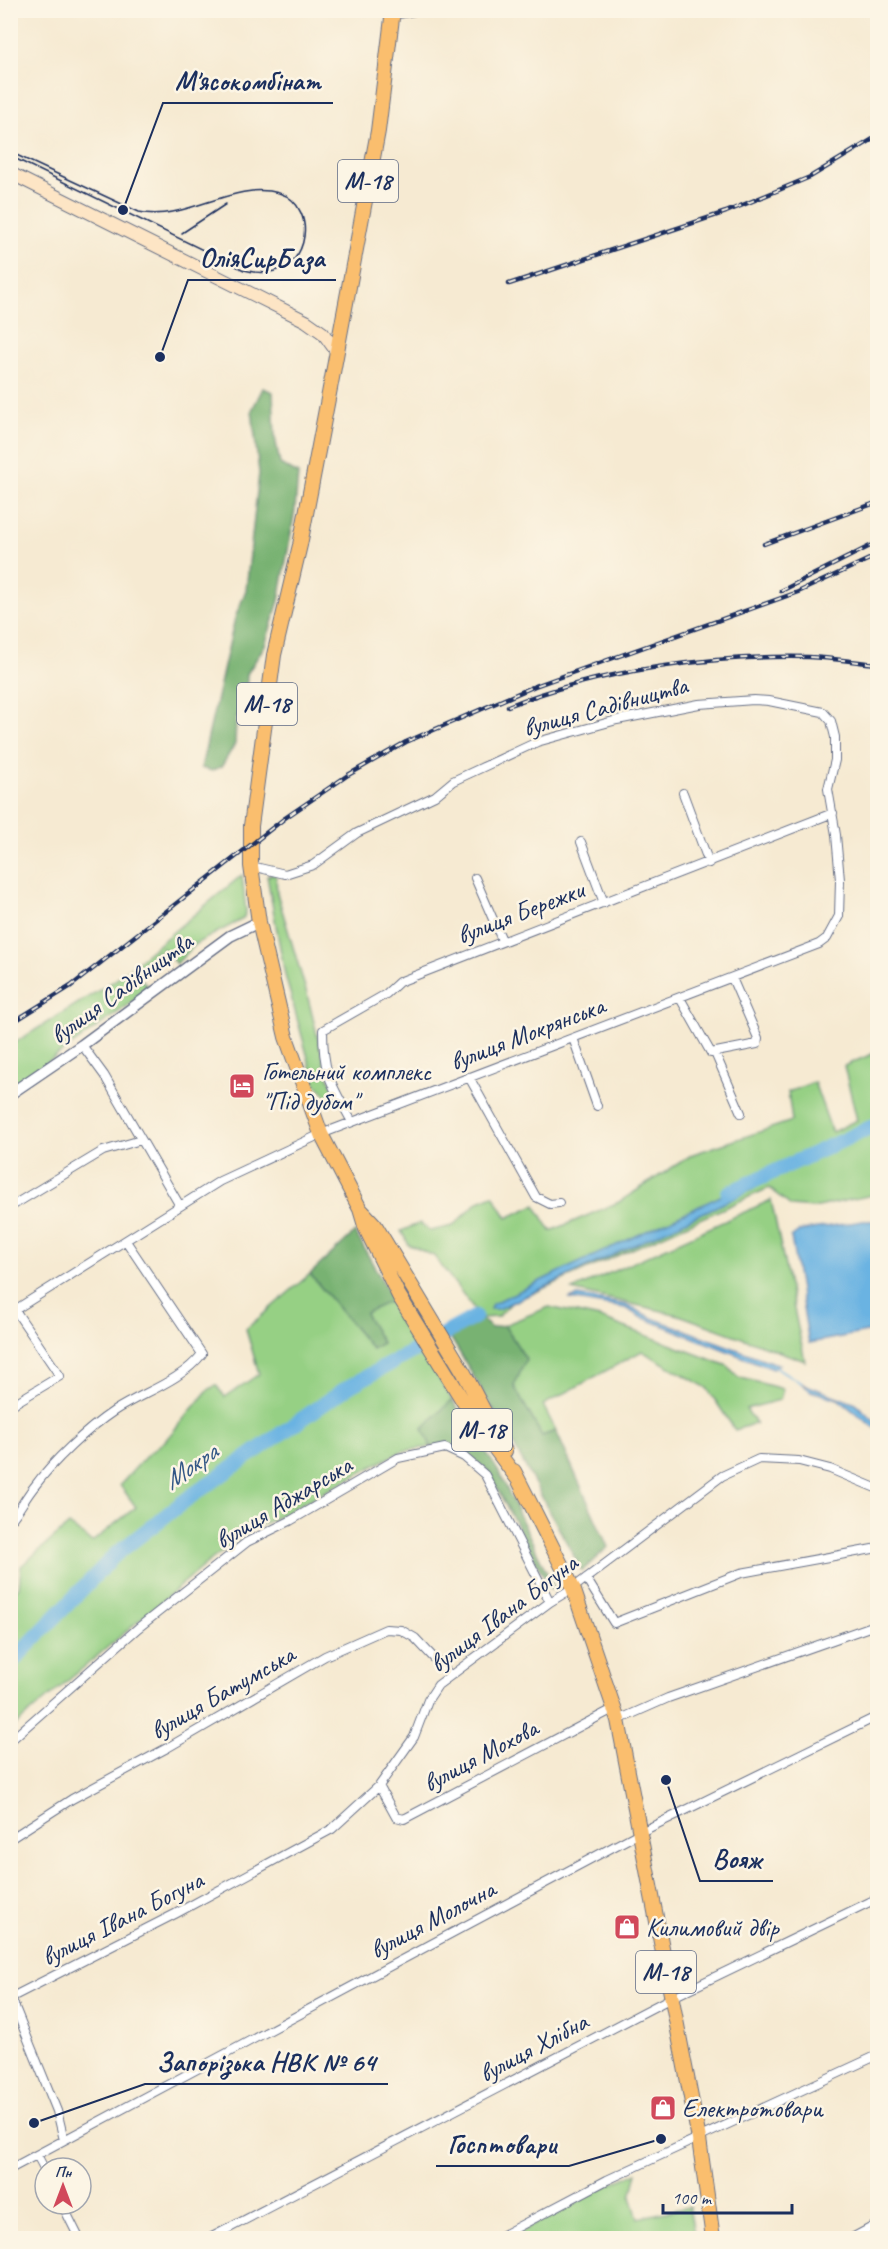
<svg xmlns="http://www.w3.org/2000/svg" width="888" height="2249" viewBox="0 0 888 2249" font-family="Caveat,sans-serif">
<rect width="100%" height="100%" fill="#fcf5e5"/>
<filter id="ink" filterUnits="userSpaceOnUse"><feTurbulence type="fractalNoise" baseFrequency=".0167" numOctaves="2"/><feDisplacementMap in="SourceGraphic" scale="12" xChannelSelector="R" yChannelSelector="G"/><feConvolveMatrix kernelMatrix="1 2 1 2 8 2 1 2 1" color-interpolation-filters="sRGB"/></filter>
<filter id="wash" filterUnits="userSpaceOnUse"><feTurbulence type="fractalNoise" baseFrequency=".008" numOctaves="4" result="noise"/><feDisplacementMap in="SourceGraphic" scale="24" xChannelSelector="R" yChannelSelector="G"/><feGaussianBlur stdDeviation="1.35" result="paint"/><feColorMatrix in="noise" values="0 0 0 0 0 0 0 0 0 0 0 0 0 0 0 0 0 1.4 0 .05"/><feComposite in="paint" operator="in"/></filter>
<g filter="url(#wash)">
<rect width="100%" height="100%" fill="#f6ead2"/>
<path fill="#96d084" stroke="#588071" stroke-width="1.5" d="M 273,874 L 276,876 L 277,893 L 307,994 L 326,1071 L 335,1093 L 327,1096 L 315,1083 L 285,975 L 267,876 Z
M 242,875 L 246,912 L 243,919 L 197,943 L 176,964 L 163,948 L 134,971 L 149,988 L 148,991 L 11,1088 L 11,1045 L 114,981 Z
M 877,1052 L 877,1194 L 813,1208 L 791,1206 L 769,1188 L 511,1303 L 498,1317 L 481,1318 L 434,1256 L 409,1245 L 401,1231 L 420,1223 L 430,1231 L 453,1226 L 479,1201 L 493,1195 L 507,1218 L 535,1205 L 551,1231 L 619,1202 L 693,1154 L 792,1121 L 788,1092 L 814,1082 L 832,1132 L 857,1120 L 844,1066 Z
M 771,1200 L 805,1361 L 679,1315 L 572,1290 Z
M 310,1274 L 372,1349 L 382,1342 L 364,1313 L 393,1300 L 452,1400 L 423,1428 L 431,1447 L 402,1451 L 250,1531 L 207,1563 L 11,1729 L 11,1595 L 19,1587 L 21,1566 L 69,1525 L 92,1542 L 136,1507 L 120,1485 L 148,1454 L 165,1441 L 207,1391 L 216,1385 L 225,1397 L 259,1374 L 246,1329 Z
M 549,1307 L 600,1318 L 728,1366 L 738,1377 L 783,1389 L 780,1400 L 746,1409 L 756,1423 L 735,1430 L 707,1388 L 642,1351 L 543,1405 L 556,1431 L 542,1436 L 514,1386 L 526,1359 L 504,1325 Z
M 637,2173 L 631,2197 L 638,2218 L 689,2207 L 695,2238 L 509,2238 L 608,2185 Z"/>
<path fill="#78b272" stroke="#4a7068" stroke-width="1.5" d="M 263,388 L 273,392 L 275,437 L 280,464 L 298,474 L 295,510 L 279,601 L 265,645 L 247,674 L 246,698 L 236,719 L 235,744 L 222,766 L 212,771 L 201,768 L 235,618 L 246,590 L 259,473 L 252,410 Z
M 355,1232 L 393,1300 L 365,1313 L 382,1343 L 372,1349 L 310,1274 Z
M 481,1318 L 491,1328 L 504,1325 L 526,1359 L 514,1386 L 542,1436 L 556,1431 L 608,1547 L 582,1571 L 505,1429 L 449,1335 Z
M 452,1400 L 499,1472 L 554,1588 L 551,1590 L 487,1470 L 451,1444 L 431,1447 L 423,1428 Z"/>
<path fill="#6bb3e2" stroke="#4371a0" stroke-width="1.5" d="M 746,1184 L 754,1189 L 498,1309 L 490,1309 L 492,1304 L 519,1291 Z
M 863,1221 L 877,1221 L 877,1273 L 873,1286 L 877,1292 L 877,1327 L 867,1332 L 809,1343 L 791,1237 L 799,1231 Z
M 578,1296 L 626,1305 L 652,1318 L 779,1365 L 773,1369 L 641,1317 L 625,1308 L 569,1299 Z
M 801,1383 L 856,1404 L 877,1423 L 877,1430 L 838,1399 L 811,1391 Z"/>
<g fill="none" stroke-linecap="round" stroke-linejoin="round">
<path stroke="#6bb3e2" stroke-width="2" d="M 776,1367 L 801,1383"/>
<path stroke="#6bb3e2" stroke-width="15" d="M 728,1193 L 878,1124
M 10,1664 L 115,1555 L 187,1499 L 348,1387 L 475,1317"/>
</g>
</g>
<g filter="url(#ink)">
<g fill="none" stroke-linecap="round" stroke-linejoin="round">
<defs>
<path id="minor" d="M 384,10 L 393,15 L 420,10
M 683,793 L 709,863
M 581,842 L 604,903
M 475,878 L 502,940
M 680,998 L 711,1053 L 757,1044 L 758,1038 L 732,978
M 573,1038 L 597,1106
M 82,1045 L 104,1075 L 180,1206
M 715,1053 L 741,1113
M 469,1077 L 536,1197 L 550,1204 L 559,1203
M 352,1122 C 331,1083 323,1075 323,1030 L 386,994 L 399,982 L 833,813
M 10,1207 L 103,1151 L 141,1140
M 10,1313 L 220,1181 L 321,1134 L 819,944 L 827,938 L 839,916 L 840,880 L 836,835 L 828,789 L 835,760 L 835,737 L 831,721 L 823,712 L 769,701 L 754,700 L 699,704 L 617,720 L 537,742 L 453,781 L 435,796 L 357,833 L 313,865 L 285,874 L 251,866
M 10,1406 L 60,1376 L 15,1310
M 10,1521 C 19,1511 25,1498 34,1487 C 53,1461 87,1429 114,1411 C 143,1392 180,1382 202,1354 L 126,1241
M 586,1578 L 614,1623 L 741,1573 L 878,1548
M 618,1720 L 668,1698 L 878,1624
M 10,1741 L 138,1628 L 247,1542 L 290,1521 L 398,1458 L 445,1448 L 464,1457 L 485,1475 L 550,1602
M 379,1786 L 396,1817 L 404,1819 L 615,1708
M 10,1839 L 72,1799 L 167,1748 L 325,1656 L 386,1629 L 401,1630 L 415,1638 L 450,1675
M 10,1995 L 57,2111 L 64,2140
M 12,1997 L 175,1914 L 332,1829 L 379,1786 L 414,1737 L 428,1700 L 438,1685 L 550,1602 L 573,1588 L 722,1476 L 759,1459 L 799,1461 L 830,1469 L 878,1489
M 37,2155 L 45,2170
M 10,2169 L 641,1832 L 878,1716
M 62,2204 L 79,2238
M 210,2238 L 671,1998 L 878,1898
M 497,2238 L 607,2180 L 878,2055
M 852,2238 L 878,2224"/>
<path id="tertiary" d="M 10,1094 L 82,1045 L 230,936 L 259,922"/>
<path id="secondary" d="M 10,173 L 306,321 L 323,333 L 336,351"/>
<path id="trunk" d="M 393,10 L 378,131 L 332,378 L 300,545 L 274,655 L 251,826 L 251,866 L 259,922 L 286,1037 L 321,1134 L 360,1209 L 366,1229 L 399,1296 L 479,1427 L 517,1478
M 361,1210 L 375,1225 L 464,1373 L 505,1451
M 514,1471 L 573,1588 L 618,1720 L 699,2139 L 713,2238"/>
</defs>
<use href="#minor" stroke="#687087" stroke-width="10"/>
<use href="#tertiary" stroke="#687087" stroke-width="13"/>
<use href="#secondary" stroke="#687087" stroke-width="14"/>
<use href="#trunk" stroke="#687087" stroke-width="16"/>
<use href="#minor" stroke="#fff" stroke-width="8"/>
<use href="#tertiary" stroke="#fff" stroke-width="10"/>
<use href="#secondary" stroke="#fde5c5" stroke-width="12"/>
<use href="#trunk" stroke="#fabe6e" stroke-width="14"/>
<path stroke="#1b2f5e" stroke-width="1.5" d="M 10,152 L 139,212 C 184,223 233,180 279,193 C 321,205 312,288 244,270 L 10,156
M 182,233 L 226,204"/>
<defs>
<path id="rail" d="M 509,284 L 726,212 L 810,177 L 878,136
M 764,544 L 878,502
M 781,591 L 878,542
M 508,706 C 599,670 712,655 809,657 C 832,658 855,662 878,664
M 10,1024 L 71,986 L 285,818 L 348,775 L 406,742 L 535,686 L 798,592 L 878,555"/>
</defs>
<use href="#rail" stroke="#1b2f5e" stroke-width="4.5"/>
<use href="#rail" stroke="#fcf5e5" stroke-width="2" stroke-dasharray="7" stroke-linecap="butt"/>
</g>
</g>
<defs>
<symbol id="hotel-square" viewBox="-11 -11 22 22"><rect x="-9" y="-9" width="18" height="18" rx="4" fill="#d1495b" stroke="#fcf5e5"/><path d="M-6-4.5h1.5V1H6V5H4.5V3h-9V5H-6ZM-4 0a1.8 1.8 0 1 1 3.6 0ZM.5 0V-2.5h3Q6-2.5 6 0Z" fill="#fff"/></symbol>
<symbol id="shop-square" viewBox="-11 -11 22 22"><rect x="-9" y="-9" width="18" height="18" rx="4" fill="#d1495b" stroke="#fcf5e5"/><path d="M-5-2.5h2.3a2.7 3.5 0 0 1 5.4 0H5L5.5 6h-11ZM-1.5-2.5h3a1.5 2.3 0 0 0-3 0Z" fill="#fff"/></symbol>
</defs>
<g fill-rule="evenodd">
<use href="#hotel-square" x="227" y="1071" width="30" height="30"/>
<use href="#shop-square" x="612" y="1912" width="30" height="30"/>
<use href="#shop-square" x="648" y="2093" width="30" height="30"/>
</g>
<g text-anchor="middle" stroke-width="5" stroke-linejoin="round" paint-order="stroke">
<g fill="#fcf5e5" stroke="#5e6a86" stroke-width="1.5">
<rect x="338" y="160" width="60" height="42" rx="4.5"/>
<rect x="237" y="683" width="60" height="42" rx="4.5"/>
<rect x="452" y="1409" width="60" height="42" rx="4.5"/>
<rect x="636" y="1951" width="60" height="42" rx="4.5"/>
</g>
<g font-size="24" font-weight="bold" fill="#1b2f5e">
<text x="368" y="189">М-18</text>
<text x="267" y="712">М-18</text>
<text x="482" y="1438">М-18</text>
<text x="666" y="1980">М-18</text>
</g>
<g font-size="26" fill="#1b2f5e" stroke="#fcf5e5">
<text transform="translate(605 706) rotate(-15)" y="9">вулиця Садівництва</text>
<text transform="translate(520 912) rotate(-21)" y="9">вулиця Бережки</text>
<text transform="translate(121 988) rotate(-36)" y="9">вулиця Садівництва</text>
<text transform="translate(527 1033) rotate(-21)" y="9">вулиця Мокрянська</text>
<text transform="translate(283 1502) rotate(-31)" y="9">вулиця Аджарська</text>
<text transform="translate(503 1613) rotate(-37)" y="9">вулиця Івана Богуна</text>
<text transform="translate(222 1692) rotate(-30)" y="9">вулиця Батумська</text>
<text transform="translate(480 1755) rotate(-28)" y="9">вулиця Мохова</text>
<text transform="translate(122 1918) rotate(-27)" y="9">вулиця Івана Богуна</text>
<text transform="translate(432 1919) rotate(-28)" y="9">вулиця Молочна</text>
<text transform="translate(533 2047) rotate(-28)" y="9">вулиця Хлібна</text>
</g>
<g font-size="26" fill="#1b2f5e" stroke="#fcf5e5" text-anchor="start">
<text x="262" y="1080">Готельний комплекс<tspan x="262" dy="30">"Під дубом"</tspan></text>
<text x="646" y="1936">Килимовий двір</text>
<text x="682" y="2117">Електротовари</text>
</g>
<g font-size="27" font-style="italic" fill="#335786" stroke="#fcf5e5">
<text transform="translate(190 1466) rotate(-35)" y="9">Мокра</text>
</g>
</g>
<path fill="none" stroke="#1b2f5e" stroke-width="2" d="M123 210L163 103H333M160 357L188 280H336M666 1780L700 1881H773M34 2123L145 2084H388M661 2139L569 2166H436"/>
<g fill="#1b2f5e" stroke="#fcf5e5" stroke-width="2">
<circle cx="123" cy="210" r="6"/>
<circle cx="160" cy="357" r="6"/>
<circle cx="666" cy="1780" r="6"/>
<circle cx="34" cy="2123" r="6"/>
<circle cx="661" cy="2139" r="6"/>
</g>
<g font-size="27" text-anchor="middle" font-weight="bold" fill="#1b2f5e" stroke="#fcf5e5" stroke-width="5" stroke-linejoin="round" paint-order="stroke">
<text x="248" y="90">М'ясокомбінат</text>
<text x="262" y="267">ОліяСирБаза</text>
<text x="737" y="1868">Вояж</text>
<text x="266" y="2071">Запорізька НВК № 64</text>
<text x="502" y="2153">Госптовари</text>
</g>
<rect width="888" height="2249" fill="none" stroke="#fcf5e5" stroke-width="36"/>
<g transform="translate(63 2186)"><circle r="28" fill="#fcf5e5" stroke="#a2a6af" stroke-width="1.5"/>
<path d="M0-4.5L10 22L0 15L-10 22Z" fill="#d1495b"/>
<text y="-9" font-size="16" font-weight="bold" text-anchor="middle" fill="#1b2f5e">Пн</text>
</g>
<path d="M663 2204v9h129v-9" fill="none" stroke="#1b2f5e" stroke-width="3"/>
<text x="672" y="2204" font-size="18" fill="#1b2f5e" stroke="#fcf5e5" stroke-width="4.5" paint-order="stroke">100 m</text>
</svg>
